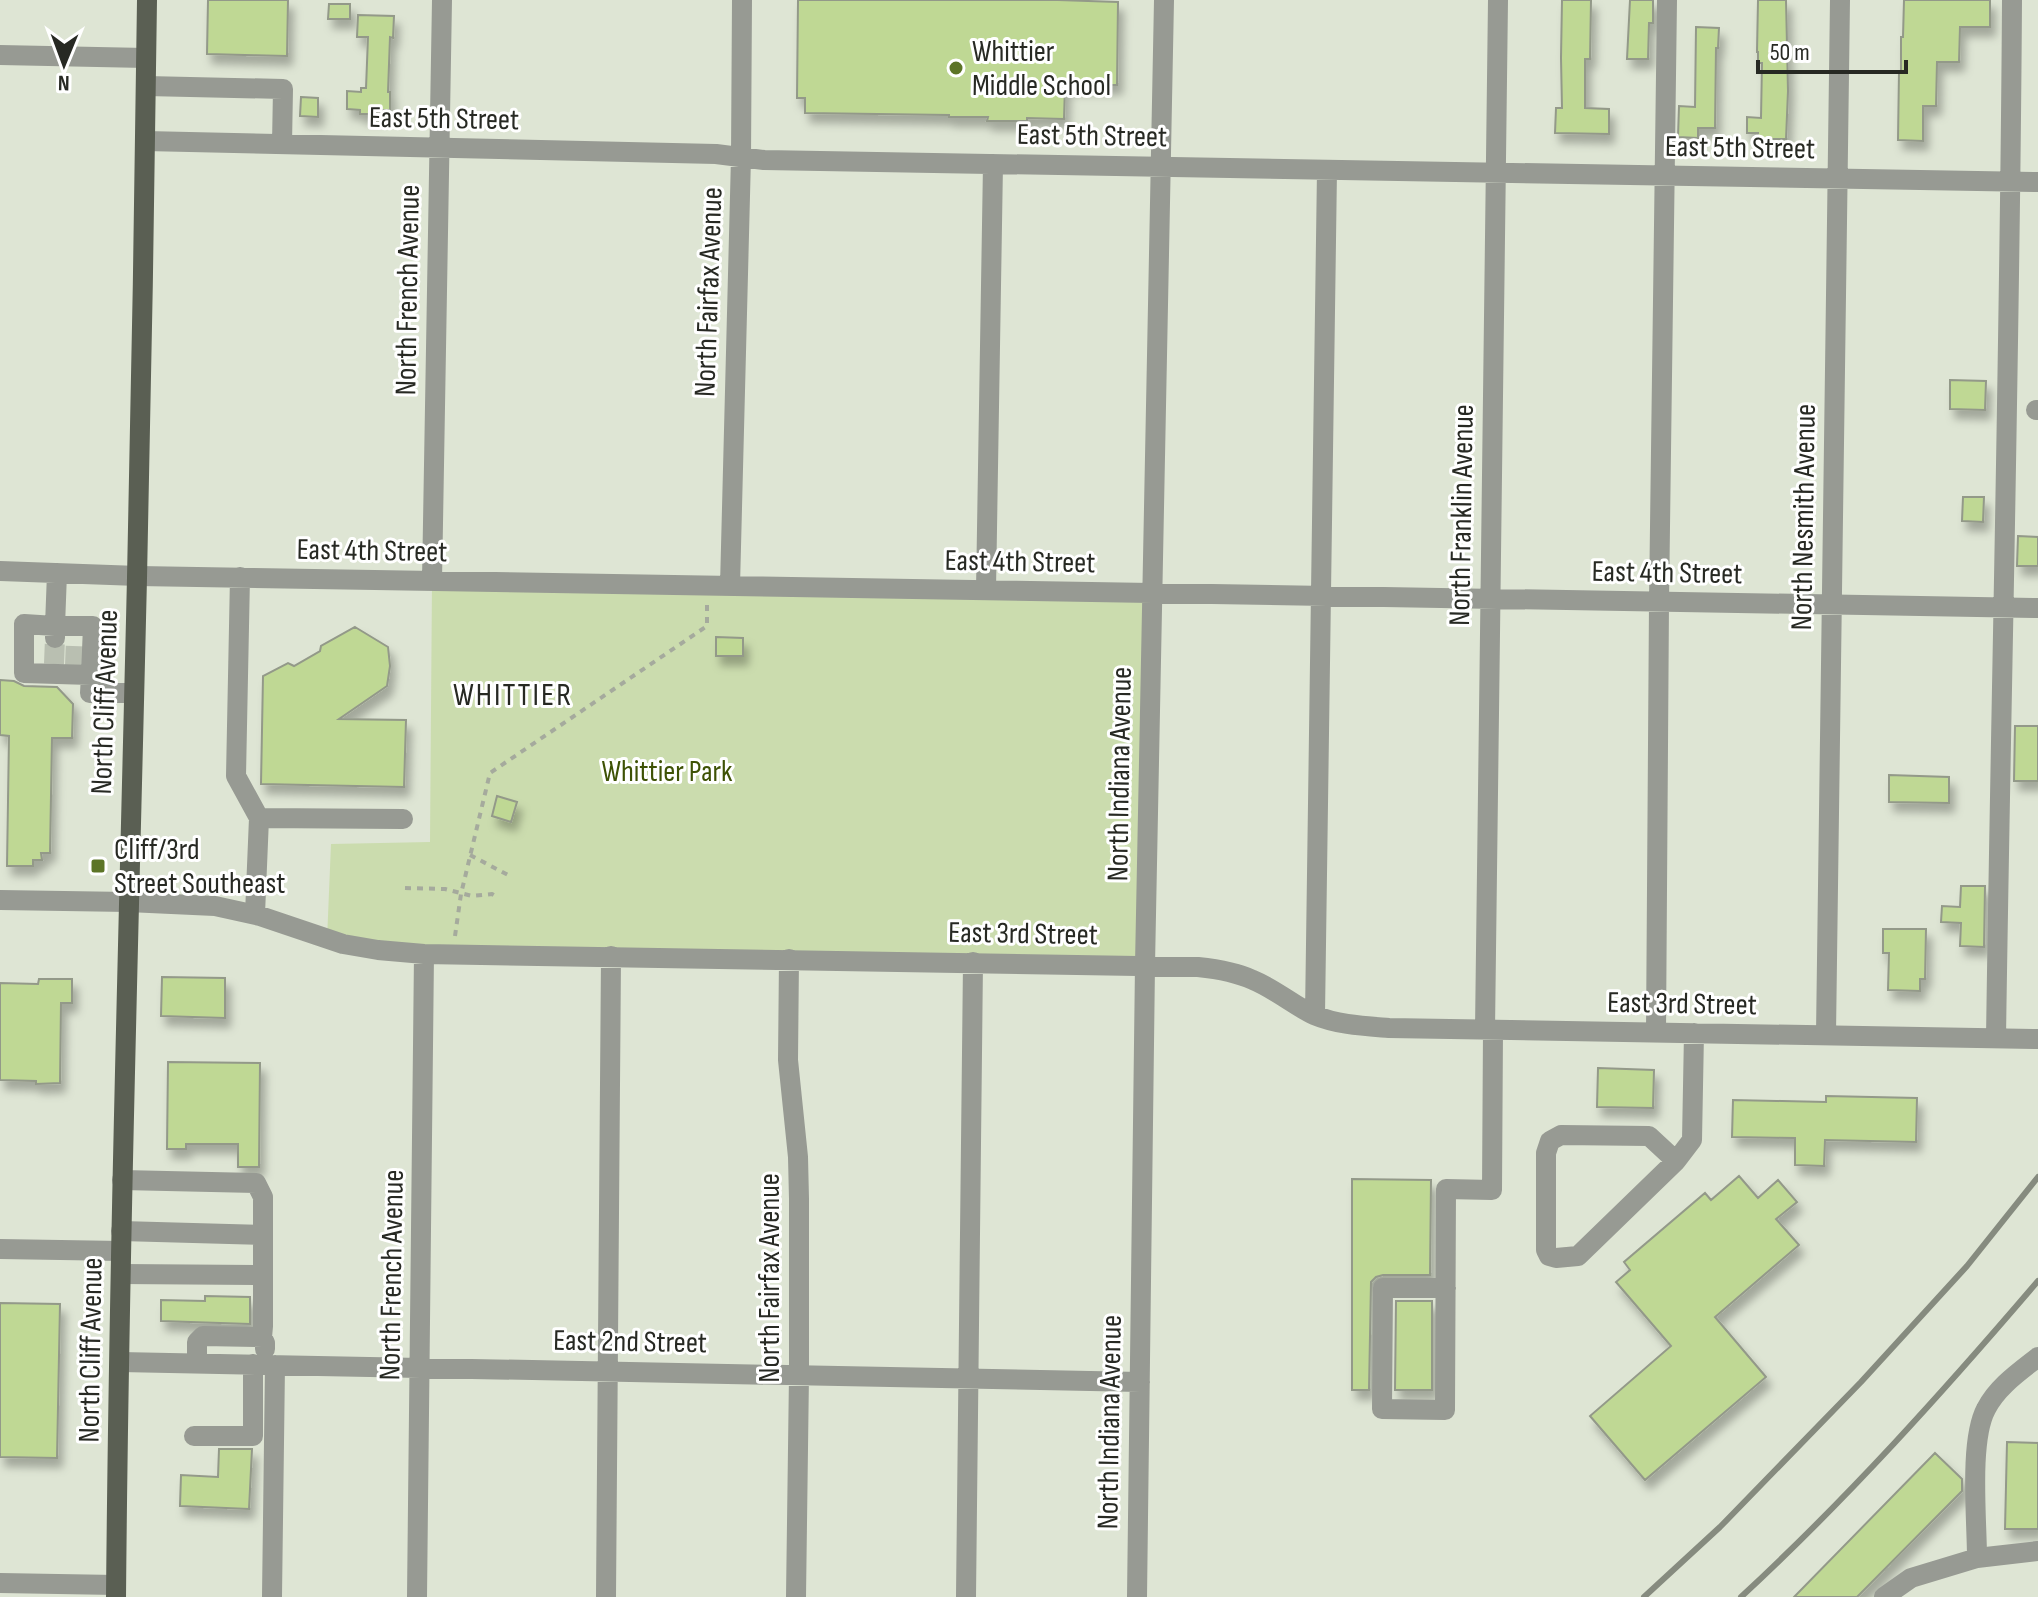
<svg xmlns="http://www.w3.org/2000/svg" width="2038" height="1597" viewBox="0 0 2038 1597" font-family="'Sofia Sans Condensed',sans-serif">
<defs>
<filter id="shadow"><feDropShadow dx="5" dy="9" stdDeviation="4" flood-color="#0004"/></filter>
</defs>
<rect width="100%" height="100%" fill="#dee5d4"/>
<path fill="#cbdcae" d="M 432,581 L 1152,593 L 1145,965 L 424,954 L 327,940 L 331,844 L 430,842 Z"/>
<path fill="#bfd894" stroke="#939989" stroke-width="2" filter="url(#shadow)" d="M 208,0 L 288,0 L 287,56 L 207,54 Z
M 798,0 L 1058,0 L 1118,2 L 1117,85 L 1065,85 L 1064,119 L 1027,118 L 1027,121 L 987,121 L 988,117 L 949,117 L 949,115 L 805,113 L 805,98 L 797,98 Z
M 1562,0 L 1591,0 L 1590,59 L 1585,59 L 1585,108 L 1609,109 L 1609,134 L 1555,133 L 1556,108 L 1562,108 L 1561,58 Z
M 1630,0 L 1653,0 L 1653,23 L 1649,23 L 1648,59 L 1627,59 Z
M 1758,0 L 1786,0 L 1788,91 L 1786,139 L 1758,139 L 1758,133 L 1747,133 L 1747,117 L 1761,118 L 1762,63 L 1758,63 L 1758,52 L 1757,52 Z
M 1904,0 L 1990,0 L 1990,27 L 1960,27 L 1959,62 L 1937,62 L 1936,106 L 1923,106 L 1923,141 L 1898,140 L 1899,71 L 1901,71 L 1901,37 L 1903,37 Z
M 329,4 L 350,4 L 350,19 L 328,19 Z
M 358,15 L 394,16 L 393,38 L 390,37 L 388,92 L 390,92 L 390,110 L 377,110 L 377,114 L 360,114 L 360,110 L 347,109 L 347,91 L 361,92 L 361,88 L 366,88 L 368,37 L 357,37 Z
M 1696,27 L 1719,28 L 1718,48 L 1716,48 L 1715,128 L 1698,128 L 1698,138 L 1678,137 L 1679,106 L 1695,107 Z
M 301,97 L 318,98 L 318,117 L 300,116 Z
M 1950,380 L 1986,381 L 1985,410 L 1950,409 Z
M 1963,497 L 1984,497 L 1983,522 L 1962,521 Z
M 2018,536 L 2038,537 L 2038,566 L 2017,566 Z
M 355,627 L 388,647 L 390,666 L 387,686 L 339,719 L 406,720 L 404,787 L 261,784 L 263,676 L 288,663 L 294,666 L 320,651 L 321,646 Z
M 716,637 L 743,638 L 743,656 L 716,656 Z
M 0,680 L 14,681 L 24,686 L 57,687 L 73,704 L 72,738 L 52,738 L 50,853 L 41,853 L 42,860 L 33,860 L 33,866 L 7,866 L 9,736 L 0,735 Z
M 2015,726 L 2038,726 L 2038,781 L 2014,781 Z
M 1889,775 L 1949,777 L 1949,803 L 1889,802 Z
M 497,796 L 517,802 L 511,822 L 492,816 Z
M 1961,886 L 1985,886 L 1984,947 L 1960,946 L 1961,923 L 1941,922 L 1942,906 L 1960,907 Z
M 1883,929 L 1926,929 L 1925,979 L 1920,979 L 1920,991 L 1888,990 L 1889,953 L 1883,953 Z
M 162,977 L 225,978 L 225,1018 L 161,1016 Z
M 39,979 L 72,979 L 72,1003 L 61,1003 L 60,1083 L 36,1084 L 36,1081 L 0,1080 L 0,983 L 38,984 Z
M 168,1062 L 260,1063 L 259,1167 L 238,1167 L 238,1144 L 186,1144 L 186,1149 L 167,1149 Z
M 1598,1068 L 1654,1070 L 1653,1108 L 1597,1107 Z
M 1826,1096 L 1917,1098 L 1916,1142 L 1825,1140 L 1824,1166 L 1795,1165 L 1795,1138 L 1732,1137 L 1733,1100 L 1826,1102 Z
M 1739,1176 L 1758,1198 L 1778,1180 L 1797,1202 L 1776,1219 L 1799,1245 L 1715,1317 L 1766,1377 L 1645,1480 L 1590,1416 L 1671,1346 L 1616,1282 L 1630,1270 L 1624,1262 L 1705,1193 L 1711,1200 Z
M 1352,1179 L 1431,1180 L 1430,1275 L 1383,1275 L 1376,1277 L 1371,1282 L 1369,1390 L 1352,1390 Z
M 205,1296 L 250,1297 L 250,1324 L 161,1321 L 161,1300 L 205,1301 Z
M 1396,1301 L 1432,1301 L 1432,1390 L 1395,1390 Z
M 0,1303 L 60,1304 L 57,1458 L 0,1457 Z
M 2007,1442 L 2038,1443 L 2038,1529 L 2005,1529 Z
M 219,1449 L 252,1449 L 249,1509 L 180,1506 L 181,1475 L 218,1477 Z
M 1935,1453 L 1962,1479 L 1962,1491 L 1857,1597 L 1794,1597 Z"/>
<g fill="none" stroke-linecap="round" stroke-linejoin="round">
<path stroke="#b9bfb1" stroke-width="20" stroke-dasharray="20 10" stroke-linecap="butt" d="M 54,664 L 55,638
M 75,666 L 76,639"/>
<path stroke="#a5aa9d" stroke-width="4" stroke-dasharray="6 6" stroke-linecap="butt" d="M 470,855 L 508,875
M 405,888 L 445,889 L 472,896 L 492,894 L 497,897
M 455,936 L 461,894 L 490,773 L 707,626 L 707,603"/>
<path stroke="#979a93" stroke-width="20" d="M 0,55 L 146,58
M 146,86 L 283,89 L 282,144
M 145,141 L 716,154 L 764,160 L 2038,182
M 2036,410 L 2038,410
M 0,571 L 138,576 L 2038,608
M 57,573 L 55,626 L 24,624 L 24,673 L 91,675 L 90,693 L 134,693
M 240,577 L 236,776 L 259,818 L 255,914
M 432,581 L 442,0
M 730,586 L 741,157 L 742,0
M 986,590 L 993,164
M 55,638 L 55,626 L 93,626 L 91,675
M 259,818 L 403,819
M 0,900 L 128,902 L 215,906 L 260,916 L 343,944 L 378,950 L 424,954 L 1198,967 C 1217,969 1236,972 1253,980 C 1275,989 1293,1005 1314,1015 C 1338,1025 1363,1026 1389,1028 L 2038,1039
M 789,959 L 788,1060 L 798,1157 L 799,1199 L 799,1374 L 796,1597
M 1315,1015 L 1327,170
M 1485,1030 L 1498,0
M 1656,1033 L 1659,602 L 1667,0
M 1826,1034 L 1840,0
M 1996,1038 C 2001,692 2010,346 2012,0
M 1676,1161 L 1649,1136 L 1561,1135 L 1550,1141 L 1546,1153 L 1546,1250 L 1549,1256 L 1556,1258 L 1578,1256 L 1676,1161 L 1692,1140 L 1694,1033
M 122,1180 L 256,1183 L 263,1197 L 263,1326 L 262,1337
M 121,1231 L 263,1235
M 0,1249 L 121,1251
M 121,1274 L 263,1275
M 1446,1288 L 1383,1288 L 1382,1409 L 1445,1410 L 1446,1189 L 1492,1190 L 1493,1030
M 120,1362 L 1140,1382
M 197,1363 L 197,1342 L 203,1336 L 262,1337 L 265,1343 L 265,1349
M 194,1436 L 253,1436 L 253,1364
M 1977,1558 C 1977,1520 1969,1441 1986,1409 C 1997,1387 2019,1372 2038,1357
M 0,1583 L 116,1585
M 272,1597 L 275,1365
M 417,1597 L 424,954
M 606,1597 L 611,956
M 966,1597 L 973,962
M 1137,1597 L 1145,965 L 1164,0
M 1884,1597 L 1911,1578 L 1977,1558 L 2038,1551"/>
<path stroke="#5a5f53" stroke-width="20" d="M 116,1597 C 119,1257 129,918 137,578 C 142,385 144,193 147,0"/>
<path stroke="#868b7f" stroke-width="6" d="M 1644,1597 L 1720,1527 L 1861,1382 L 1967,1266 L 2038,1177
M 1741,1597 C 1847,1499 1944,1391 2038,1281"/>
</g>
<g fill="#5c7426" stroke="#fff" stroke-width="3">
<circle cx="956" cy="68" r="8"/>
<rect x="90" y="858" width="16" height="16" rx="4"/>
</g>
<g text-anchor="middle" stroke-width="6" stroke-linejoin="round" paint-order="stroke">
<g font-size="30" fill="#272923" stroke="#fff" text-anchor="start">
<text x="972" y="61">Whittier<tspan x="972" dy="34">Middle School</tspan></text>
<text x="114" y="859">Cliff/3rd<tspan x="114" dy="34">Street Southeast</tspan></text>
</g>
<g font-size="30" fill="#272923" stroke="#fff">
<text transform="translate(444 118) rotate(1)" y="10">East 5th Street</text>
<text transform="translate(1092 135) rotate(1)" y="10">East 5th Street</text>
<text transform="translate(1740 147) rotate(1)" y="10">East 5th Street</text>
<text transform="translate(407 290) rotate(-89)" y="10">North French Avenue</text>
<text transform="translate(708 292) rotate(-88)" y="10">North Fairfax Avenue</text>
<text transform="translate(1461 515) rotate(-89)" y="10">North Franklin Avenue</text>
<text transform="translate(1803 517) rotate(-89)" y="10">North Nesmith Avenue</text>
<text transform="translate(372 550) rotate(1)" y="10">East 4th Street</text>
<text transform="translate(1020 561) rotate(1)" y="10">East 4th Street</text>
<text transform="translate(1667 572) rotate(1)" y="10">East 4th Street</text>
<text transform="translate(104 702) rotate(-88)" y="10">North Cliff Avenue</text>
<text transform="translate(1119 774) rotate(-89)" y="10">North Indiana Avenue</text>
<text transform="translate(1023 933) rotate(1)" y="10">East 3rd Street</text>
<text transform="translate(1682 1003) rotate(1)" y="10">East 3rd Street</text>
<text transform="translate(391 1275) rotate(-89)" y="10">North French Avenue</text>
<text transform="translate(769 1278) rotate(-90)" y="10">North Fairfax Avenue</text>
<text transform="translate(630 1341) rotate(1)" y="10">East 2nd Street</text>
<text transform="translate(90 1350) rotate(-89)" y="10">North Cliff Avenue</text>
<text transform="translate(1109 1422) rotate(-89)" y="10">North Indiana Avenue</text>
</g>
<g font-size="30" fill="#3e5205" stroke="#fff">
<text x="667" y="781">Whittier Park</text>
</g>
<g font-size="32" letter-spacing="2" fill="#272923" stroke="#fff">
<text x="513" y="705">WHITTIER</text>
</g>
</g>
<g transform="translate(64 64) rotate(181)" stroke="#ffffff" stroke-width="6" paint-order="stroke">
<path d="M0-6L14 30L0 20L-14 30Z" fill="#272923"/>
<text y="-12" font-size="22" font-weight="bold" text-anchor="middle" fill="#272923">N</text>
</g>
<path d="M1758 60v12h148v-12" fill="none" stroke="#272923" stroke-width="4"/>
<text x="1770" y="60" font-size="24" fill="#272923" stroke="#ffffff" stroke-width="6" paint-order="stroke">50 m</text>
</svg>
